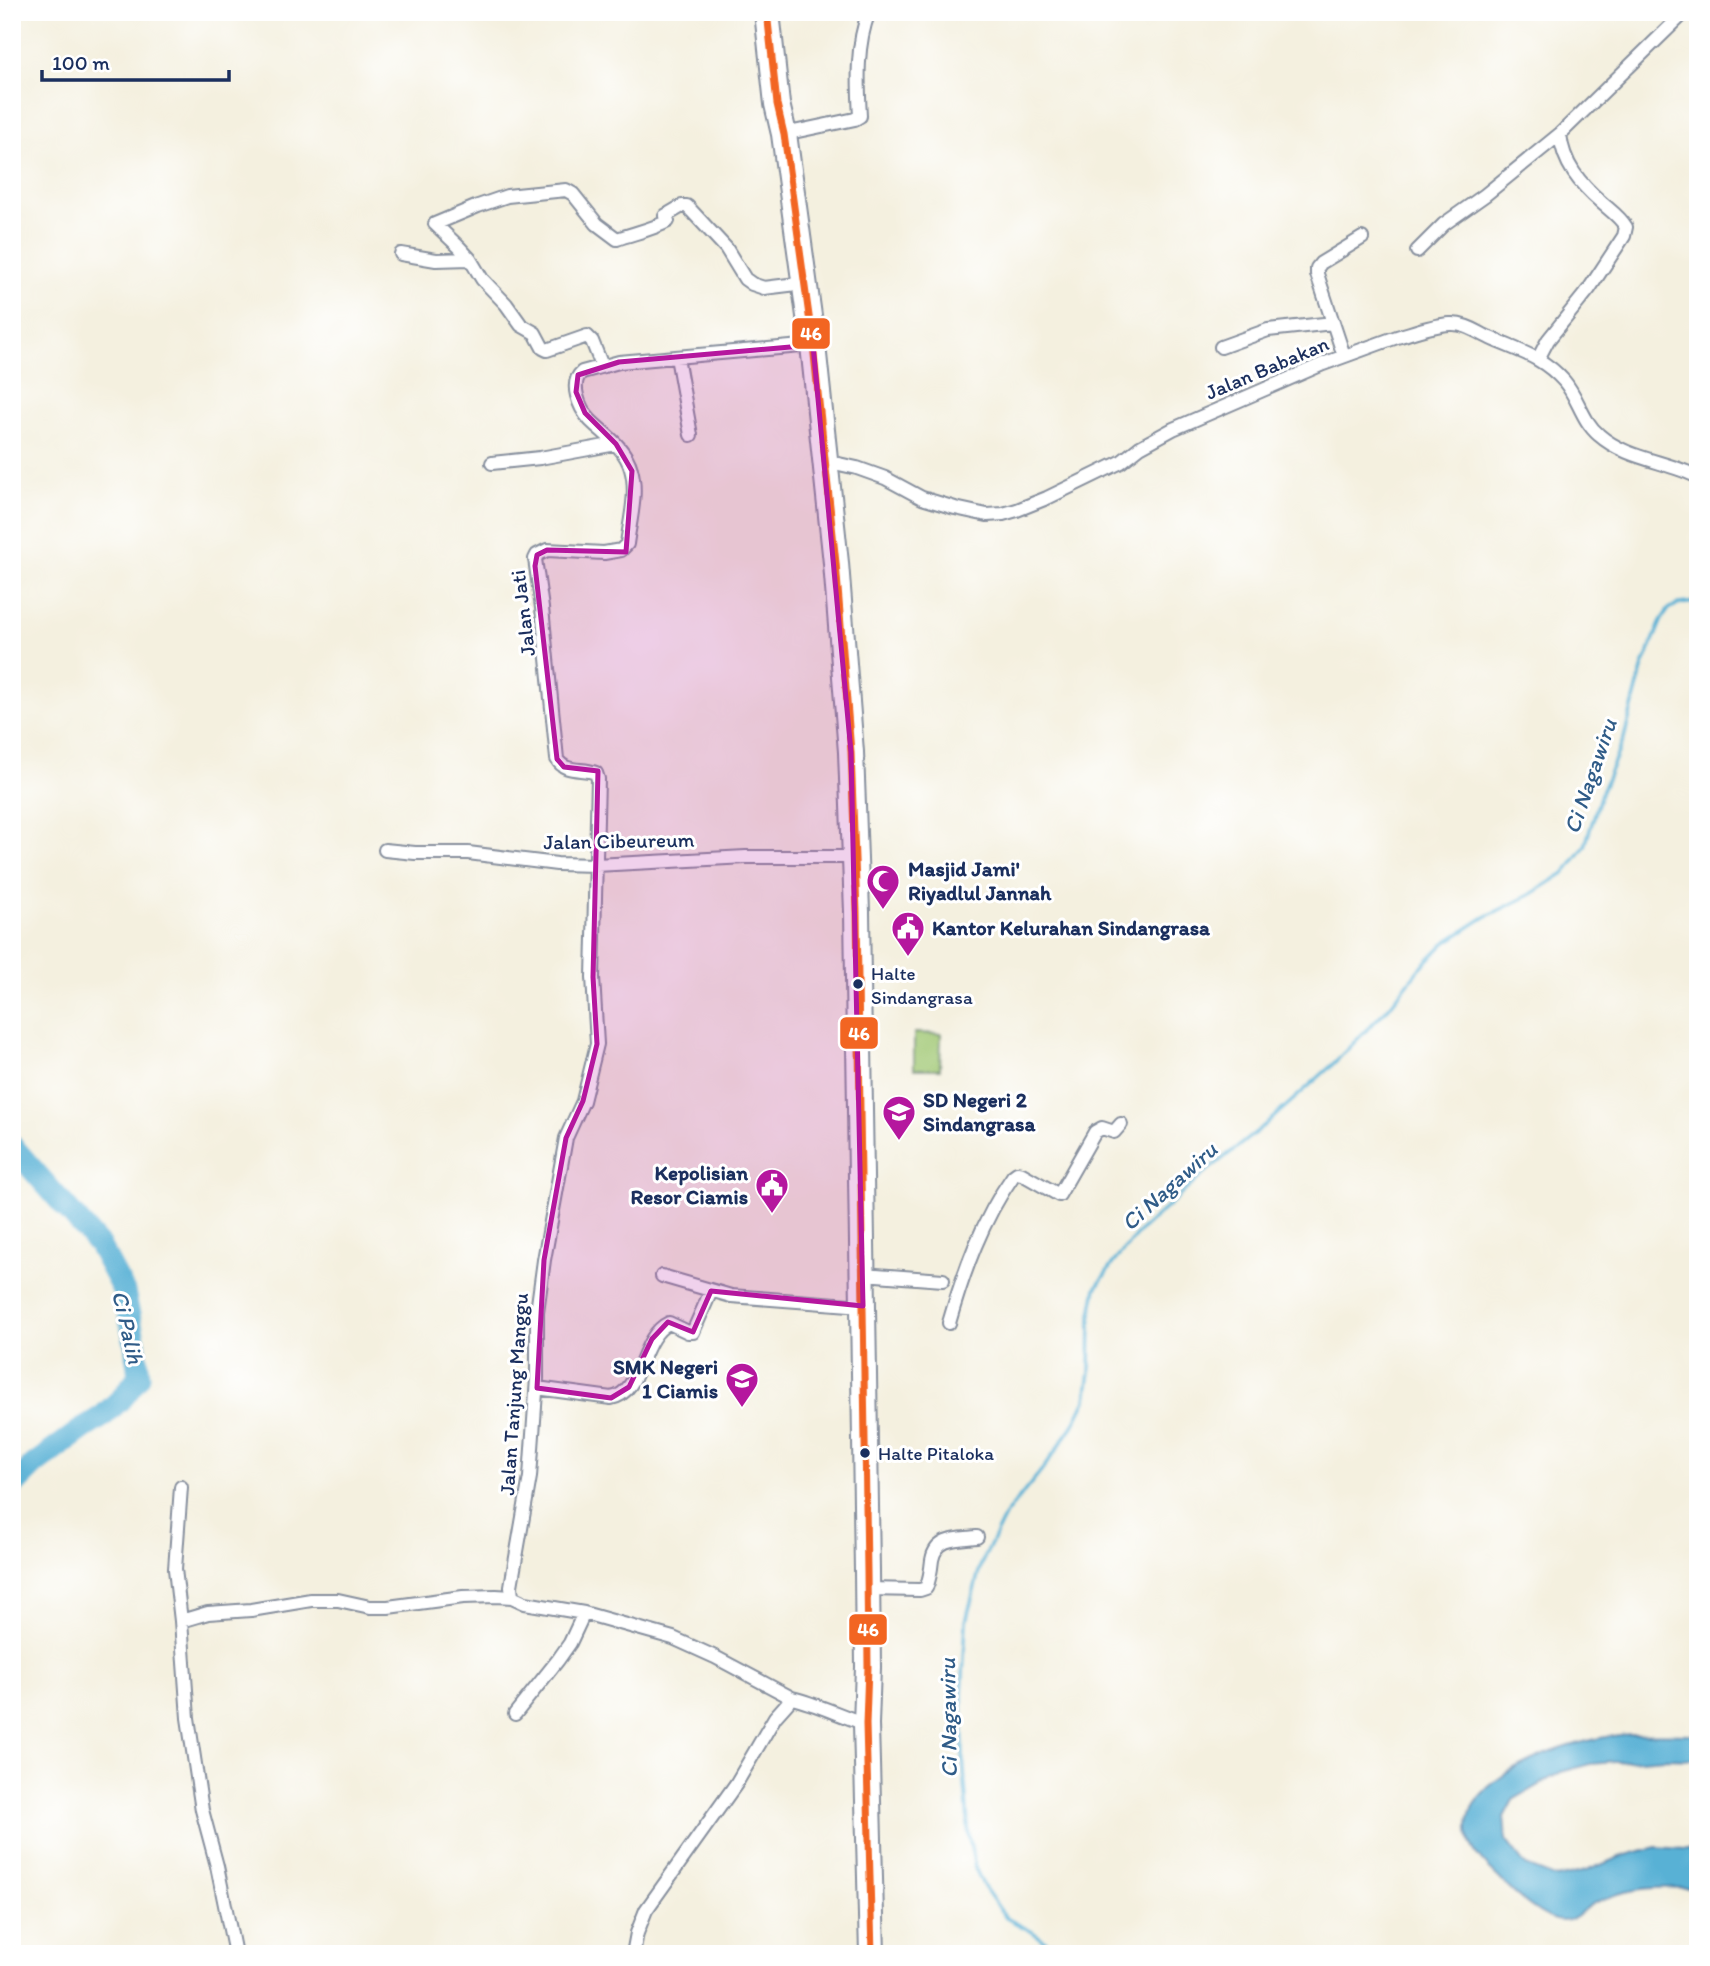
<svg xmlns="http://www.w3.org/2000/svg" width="1710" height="1966" viewBox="0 0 1710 1966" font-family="Itim,sans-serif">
<rect width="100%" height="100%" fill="#fff"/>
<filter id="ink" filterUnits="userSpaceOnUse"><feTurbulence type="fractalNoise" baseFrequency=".0143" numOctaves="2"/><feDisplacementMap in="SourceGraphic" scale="14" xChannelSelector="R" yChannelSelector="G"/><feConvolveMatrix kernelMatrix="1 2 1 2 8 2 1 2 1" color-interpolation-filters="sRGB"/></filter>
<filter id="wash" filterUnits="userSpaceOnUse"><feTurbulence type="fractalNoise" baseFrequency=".00686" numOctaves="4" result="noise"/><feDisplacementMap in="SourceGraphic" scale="28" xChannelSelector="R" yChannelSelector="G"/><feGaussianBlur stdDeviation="1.57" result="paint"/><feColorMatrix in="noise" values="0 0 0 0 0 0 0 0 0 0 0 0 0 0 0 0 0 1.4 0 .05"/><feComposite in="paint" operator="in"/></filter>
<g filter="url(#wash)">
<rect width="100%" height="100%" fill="#f4f0df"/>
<path fill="#a0c773" stroke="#5e7b68" stroke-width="2" d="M 914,1033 L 941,1034 L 940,1069 L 914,1069 Z"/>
<path fill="#58b1d5" stroke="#3a709a" stroke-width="2" d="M 1698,1734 L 1698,1759 L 1665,1758 L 1590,1764 L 1561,1772 L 1513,1800 L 1504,1817 L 1506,1840 L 1526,1866 L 1557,1878 L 1586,1871 L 1622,1856 L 1656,1847 L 1698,1850 L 1698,1888 C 1671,1887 1645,1886 1618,1894 C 1609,1897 1596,1901 1589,1906 C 1578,1913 1576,1921 1562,1921 C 1543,1920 1513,1893 1501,1880 C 1489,1868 1473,1855 1469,1838 C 1456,1776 1567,1743 1612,1736 C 1640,1732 1670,1734 1698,1734 Z"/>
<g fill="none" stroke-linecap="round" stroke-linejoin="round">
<path stroke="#58b1d5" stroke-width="3.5" d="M 1064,1954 L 1031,1931 L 1006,1918 L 984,1887 L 975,1868 L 969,1837 L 963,1757 L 962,1695 L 966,1621 L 981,1564 L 1006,1514 L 1045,1466 L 1073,1426 L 1086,1400 L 1090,1372 L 1091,1314 L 1096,1288 L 1113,1263 L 1139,1232 L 1207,1171 L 1265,1125 L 1330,1067 L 1389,1007 L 1420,968 L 1445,943 L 1485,917 L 1530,895 L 1566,872 L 1585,846 L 1601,793 L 1624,738 L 1643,666 L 1662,619 L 1669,609 L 1678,604 L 1698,602"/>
<path stroke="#58b1d5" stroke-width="23" d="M 12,1146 L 99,1245 L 124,1292 L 135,1343 L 139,1376 L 124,1396 L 103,1416 L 84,1428 L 35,1464 L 12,1487"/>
</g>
</g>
<g filter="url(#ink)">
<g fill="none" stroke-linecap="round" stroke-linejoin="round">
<defs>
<path id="street" d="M 784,134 L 855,119 L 860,116 C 858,83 856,44 869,12
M 1417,251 L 1444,224 L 1485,195 L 1560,134
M 401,254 L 436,260 L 470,259
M 813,345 L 619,362 L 582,372 C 569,383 579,408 590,420 C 605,435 625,447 631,469 C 638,492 630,520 627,544 L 621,550 L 604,553 L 547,550 L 537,555 L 535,559 L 542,608 L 557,759 C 565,774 583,767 596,773 L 598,779 L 593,977 L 597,1044 L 583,1101 L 566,1138 L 544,1260 L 537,1312 L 537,1378 L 530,1477 L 511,1586 L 512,1597 L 525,1603 L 584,1613 L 673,1638 L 715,1657 L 792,1698 C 817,1704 841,1716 866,1724
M 1221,347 L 1268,330 L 1333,323
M 1344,356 L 1317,274 L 1317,268 L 1321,263 L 1362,238
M 677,357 L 691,435
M 1538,359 L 1548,340 L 1589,289 L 1624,236 L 1626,227 C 1620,217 1611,211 1602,203 C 1580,184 1563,164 1560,134 L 1685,12
M 602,366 L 592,341 L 587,336 L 547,350 L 543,348 L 535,333 L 521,325 L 506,304 L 482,279 L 470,259 L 459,247 L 435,224 L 478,206 L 507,196 L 566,190 L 573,194 L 597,224 L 617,239 C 634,233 654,229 668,221 L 665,216 L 682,206 L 687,206 L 726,248 L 745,279 L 752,284 L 764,288 L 805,283
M 825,461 L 857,468 L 885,478 L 922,498 L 955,508 L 987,515 L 1003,514 L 1017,510 L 1047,498 L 1121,462 L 1140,447 L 1173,429 L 1323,364 L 1397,337 C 1414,332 1432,325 1450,324 C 1465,323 1477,332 1490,338 C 1518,351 1542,356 1564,381 C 1578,397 1582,421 1599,435 C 1626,459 1667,461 1698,477
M 492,463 L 540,458 L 616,444
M 385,850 L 415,853 L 468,853 L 557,864 L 596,865 L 746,857 L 855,857
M 863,1274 L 943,1280
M 662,1276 L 731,1296 L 863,1306
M 949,1323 C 964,1271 982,1220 1013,1176 L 1017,1173 L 1022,1174 L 1059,1195 L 1095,1132 L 1102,1128 L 1114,1132 L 1121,1124
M 537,1388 L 611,1398 C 643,1393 639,1337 669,1323 L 688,1332 L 693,1332 L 711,1291
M 181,1487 L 175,1569 L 181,1621 L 188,1718 L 202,1810 L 217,1866 L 235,1954
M 866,1589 L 920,1590 L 926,1588 C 930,1579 931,1570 932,1560 C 936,1537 958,1539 977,1537
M 181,1621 L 208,1613 L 251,1610 L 311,1600 L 338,1600 L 370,1607 L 388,1607 L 463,1597 L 496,1596 L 512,1597
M 515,1714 L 558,1660 L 570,1643 L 584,1613
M 633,1954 L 637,1933 L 646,1910 L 736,1784 L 775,1717 L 792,1698"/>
<path id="highway" d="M 767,12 L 777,104 L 784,134 L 813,345 L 836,563 L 851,752 L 857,912 L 867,1571 L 868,1667 L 866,1724 L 872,1954"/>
</defs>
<use href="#street" stroke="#88909e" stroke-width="16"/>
<use href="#highway" stroke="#88909e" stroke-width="28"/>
<use href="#street" stroke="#fff" stroke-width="12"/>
<use href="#highway" stroke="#fff" stroke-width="24"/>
<defs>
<path id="bus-1" d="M 767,12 L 777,104 L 784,134 L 813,345 L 836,563 L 851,752 L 857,912 L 867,1571 L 868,1667 L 866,1724 L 872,1954"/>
</defs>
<use href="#bus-1" stroke="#fff" stroke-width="12"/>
<use href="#bus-1" stroke="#f26522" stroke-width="7"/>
</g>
</g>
<path fill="#b5179e" fill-opacity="0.2" stroke="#b5179e" stroke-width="5" stroke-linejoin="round" d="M 813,345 L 851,752 L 863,1306 L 711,1291 L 693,1332 L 668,1322 L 652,1339 L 629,1387 L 611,1398 L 537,1388 L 544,1260 L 566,1138 L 583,1101 L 597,1044 L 593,977 L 598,771 L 564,767 L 557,759 L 535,566 L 537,555 L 547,550 L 626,552 L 632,471 L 616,444 L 585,413 L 576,392 L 578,375 L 619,362 Z"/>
<defs>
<symbol id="mosque-pin" viewBox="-11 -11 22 30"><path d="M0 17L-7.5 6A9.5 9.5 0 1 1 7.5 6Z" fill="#b5179e" stroke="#fff"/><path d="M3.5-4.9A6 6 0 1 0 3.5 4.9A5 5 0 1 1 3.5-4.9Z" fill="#fff"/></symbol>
<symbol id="civic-pin" viewBox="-11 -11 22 30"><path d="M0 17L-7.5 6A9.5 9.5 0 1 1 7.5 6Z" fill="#b5179e" stroke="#fff"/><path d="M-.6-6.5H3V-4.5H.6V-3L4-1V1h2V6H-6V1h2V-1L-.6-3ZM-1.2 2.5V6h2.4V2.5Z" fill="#fff"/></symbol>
<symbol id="school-pin" viewBox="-11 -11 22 30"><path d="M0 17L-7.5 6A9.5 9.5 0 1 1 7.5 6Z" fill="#b5179e" stroke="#fff"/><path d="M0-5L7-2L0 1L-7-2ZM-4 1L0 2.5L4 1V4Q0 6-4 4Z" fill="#fff"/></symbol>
</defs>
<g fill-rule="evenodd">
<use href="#mosque-pin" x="864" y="862" width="38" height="52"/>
<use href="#civic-pin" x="889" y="909" width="38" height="52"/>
<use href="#school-pin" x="880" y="1093" width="38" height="52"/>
<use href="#civic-pin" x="753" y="1166" width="38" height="52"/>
<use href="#school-pin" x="723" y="1360" width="38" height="52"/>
</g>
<g fill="#1b2f5e" stroke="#fff" stroke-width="2.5">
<circle cx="858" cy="984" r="6"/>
<circle cx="865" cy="1453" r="6"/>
</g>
<g text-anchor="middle" stroke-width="6" stroke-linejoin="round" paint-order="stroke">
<g font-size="19" fill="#1b2f5e" stroke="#fff" text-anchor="start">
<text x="871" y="980">Halte<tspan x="871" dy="24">Sindangrasa</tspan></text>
<text x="878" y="1460">Halte Pitaloka</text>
</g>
<g font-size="21" fill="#1b2f5e" stroke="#fff">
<text transform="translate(1267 368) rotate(-23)" y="7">Jalan Babakan</text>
<text transform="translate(523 613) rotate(-97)" y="7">Jalan Jati</text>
<text transform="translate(619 841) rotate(-1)" y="7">Jalan Cibeureum</text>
<text transform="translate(514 1394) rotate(-86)" y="7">Jalan Tanjung Manggu</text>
</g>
<g font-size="21" font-weight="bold" fill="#1b2f5e" stroke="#fff" text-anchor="start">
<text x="908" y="876">Masjid Jami'<tspan x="908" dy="24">Riyadlul Jannah</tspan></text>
<text x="932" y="935">Kantor Kelurahan Sindangrasa</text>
<text x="923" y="1107">SD Negeri 2<tspan x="923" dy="24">Sindangrasa</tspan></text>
<text x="748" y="1180" text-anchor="end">Kepolisian<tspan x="748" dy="24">Resor Ciamis</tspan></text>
<text x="718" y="1374" text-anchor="end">SMK Negeri<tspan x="718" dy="24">1 Ciamis</tspan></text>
</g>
<g font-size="23" font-style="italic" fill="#305c88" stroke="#fff">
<text transform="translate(1590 776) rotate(-71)" y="8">Ci Nagawiru</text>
<text transform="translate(1169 1186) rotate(-42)" y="8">Ci Nagawiru</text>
<text transform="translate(128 1327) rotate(77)" y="8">Ci Palih</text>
<text transform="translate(948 1718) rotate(-91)" y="8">Ci Nagawiru</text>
</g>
</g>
<g stroke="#fff" stroke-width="2.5">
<rect x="791" y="317" width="40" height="33" rx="7" fill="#f26522"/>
<rect x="839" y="1016" width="40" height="34" rx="7" fill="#f26522"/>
<rect x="848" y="1613" width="40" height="33" rx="7" fill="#f26522"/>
</g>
<g font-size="19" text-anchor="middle" font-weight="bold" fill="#fff">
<text x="811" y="340">46</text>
<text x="859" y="1040">46</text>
<text x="868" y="1636">46</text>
</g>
<rect width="1710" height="1966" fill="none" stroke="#fff" stroke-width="42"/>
<path d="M42 70v10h187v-10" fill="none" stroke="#1b2f5e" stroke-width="3.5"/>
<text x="52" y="70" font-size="21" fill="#1b2f5e" stroke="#ffffff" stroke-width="5" paint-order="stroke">100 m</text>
</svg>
